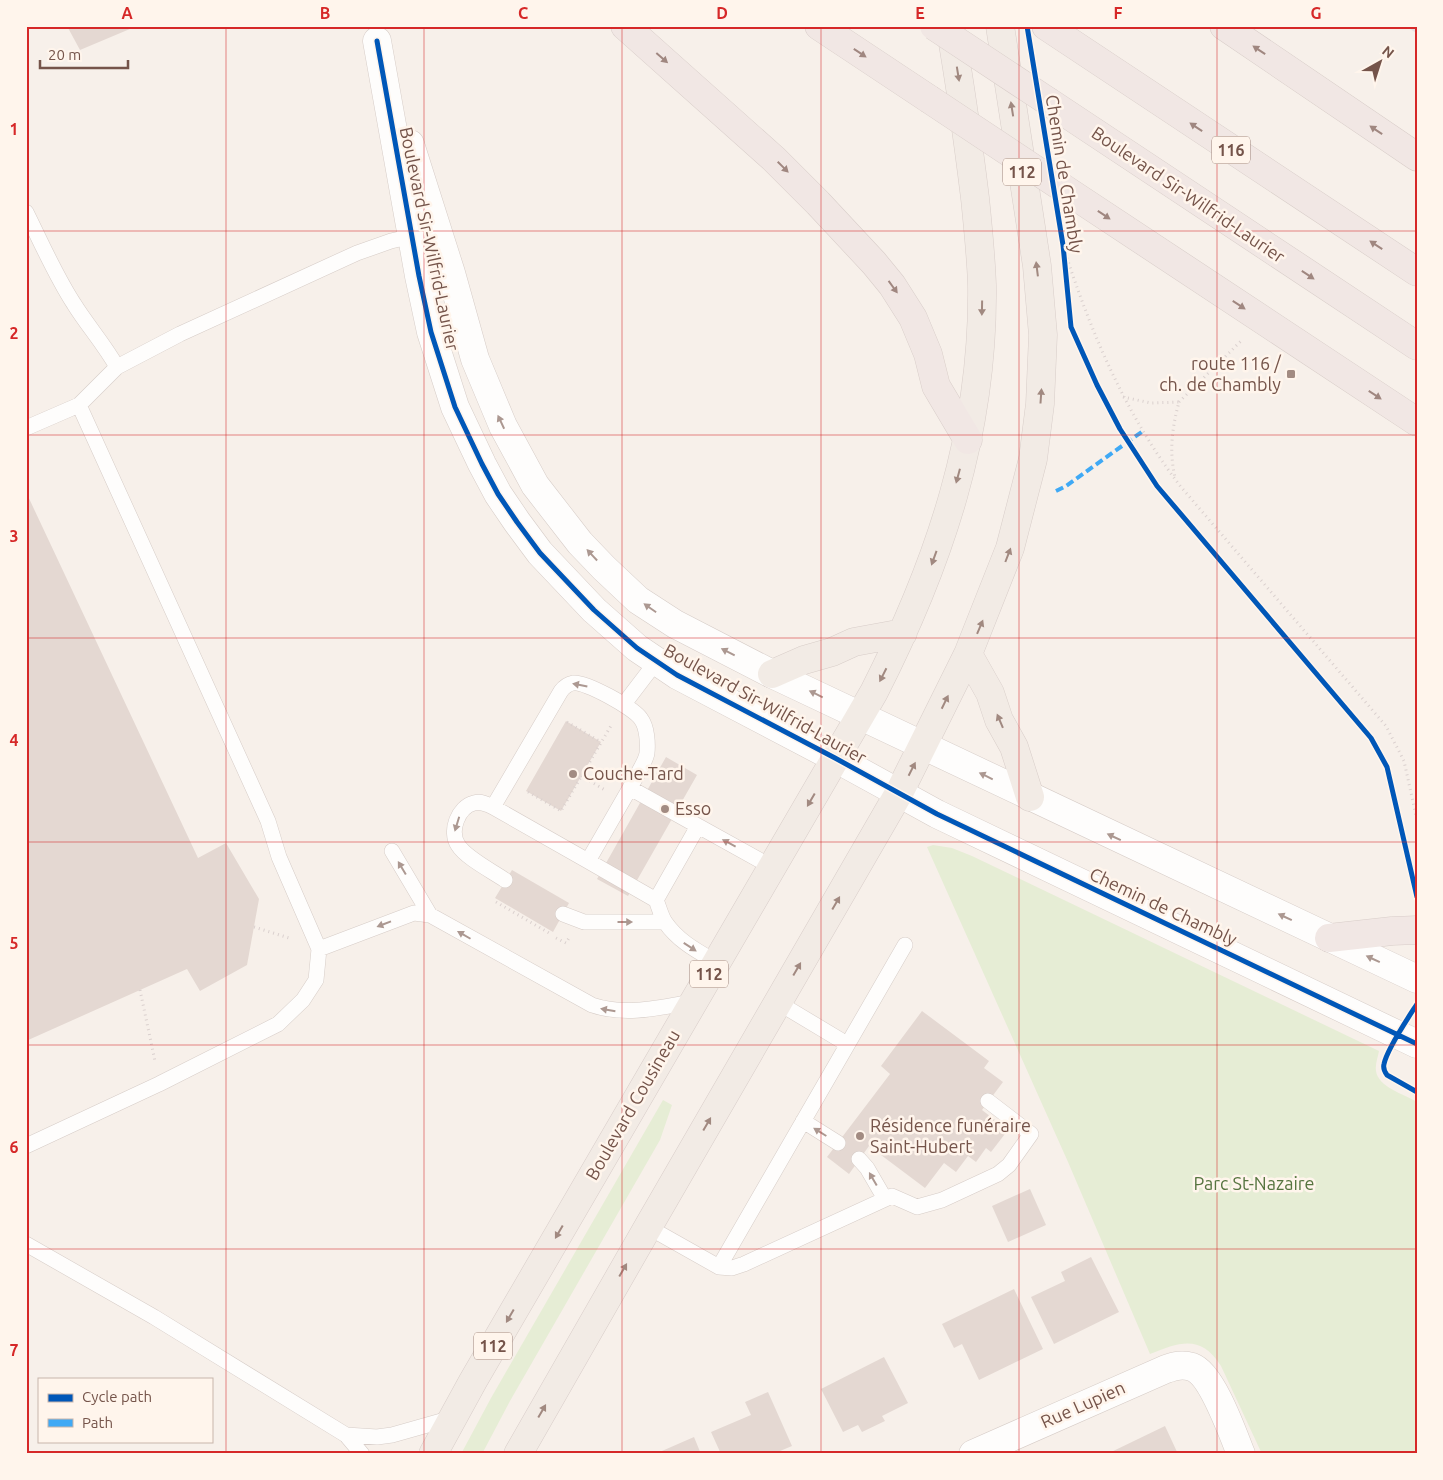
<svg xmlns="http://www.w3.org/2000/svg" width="1443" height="1480" viewBox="0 0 1443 1480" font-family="Ubuntu,sans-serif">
<rect width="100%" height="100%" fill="#f7f0ea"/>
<path fill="#e6edd5" d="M 933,845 L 952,848 L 972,856 L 1379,1051 C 1378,1057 1375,1064 1376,1071 C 1378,1087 1404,1094 1417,1102 L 1417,1454 L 1262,1454 L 1221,1366 C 1201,1334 1180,1342 1150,1354 L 1068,1162 L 927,847 Z
M 663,1100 L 672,1105 L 660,1140 L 510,1401 L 482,1454 L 461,1454 L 491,1398 Z"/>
<path fill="#e4d8d2" d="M 67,26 L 137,26 L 80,50 Z
M 26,492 L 198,858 L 226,843 L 259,899 L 247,965 L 200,991 L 187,969 L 26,1041 Z
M 566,721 L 601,742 L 561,811 L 526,791 Z
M 666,757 L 697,775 L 628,896 L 597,879 Z
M 512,870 L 569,903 L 553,932 L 495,898 Z
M 922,1011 L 989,1061 L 984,1068 L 1003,1082 L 982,1110 L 1008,1130 L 991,1152 L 986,1148 L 976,1162 L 968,1156 L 956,1172 L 944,1163 L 925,1188 L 869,1146 L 849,1174 L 827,1157 L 890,1074 L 881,1066 Z
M 1030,1189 L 1046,1225 L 1008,1242 L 992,1206 Z
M 1091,1257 L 1119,1312 L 1054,1344 L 1031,1297 L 1065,1281 L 1061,1272 Z
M 1014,1289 L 1043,1349 L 979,1380 L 962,1344 L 954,1348 L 942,1324 Z
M 884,1357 L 908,1403 L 882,1416 L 885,1421 L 862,1432 L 858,1425 L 843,1432 L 821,1389 Z
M 768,1392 L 792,1446 L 773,1454 L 721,1454 L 711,1432 L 751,1415 L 745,1402 Z
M 1165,1426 L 1178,1454 L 1107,1454 Z
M 694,1437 L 701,1454 L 655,1454 Z"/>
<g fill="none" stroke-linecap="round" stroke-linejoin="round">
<defs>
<path id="service" d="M 26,212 C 41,242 55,275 74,304 C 87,325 104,344 117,367
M 26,428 L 79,405 L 117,367 L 180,334 L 357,253 L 391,241 L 417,235
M 624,704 L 656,662
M 493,807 L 561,691 C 564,687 568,684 573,683 C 585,681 634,708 641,719 C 647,727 648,743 647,753 C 646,762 634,779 630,788
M 392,851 L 430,915
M 505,880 C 492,871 466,858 458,845 C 449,831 458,807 474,803 C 481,801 487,804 493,807 L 588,861
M 656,900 L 588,861 L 630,788 L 698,826
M 563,914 L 584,922 L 665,922
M 319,949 L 414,913 L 430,915 L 592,1005 C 625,1016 658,1008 692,1002
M 716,962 C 697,951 678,941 665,922 C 661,916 659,907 656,900 L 698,826 L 772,867
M 777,1002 L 847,1044
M 803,1121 L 838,1143
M 26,1146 L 159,1084 L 278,1024 L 303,1000 L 316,980 L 319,949 L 279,857 L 268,821 L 79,405
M 859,1159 L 867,1168 L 885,1199
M 648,1227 L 719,1267 L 905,945
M 26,1244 L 154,1317 L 346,1435 L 362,1454
M 719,1267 L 732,1268 L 744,1264 L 892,1196 L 917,1207 L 942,1200 L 998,1174 L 1009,1165 L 1031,1134 L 988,1101
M 346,1435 L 377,1437 L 392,1435 L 452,1418"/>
<path id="minor" d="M 973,1454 L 1166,1369 C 1175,1366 1182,1364 1192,1367 C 1212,1374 1233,1434 1241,1454"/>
<path id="tertiary" d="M 377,41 L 419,276 L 431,332 L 455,407 L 482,464 L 498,494 L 517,522 L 540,553 L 594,610 L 637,648 L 677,675 L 835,758 L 937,814 L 1417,1044
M 410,144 L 451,273 L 475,359 L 503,426 L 535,485 L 580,543 L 604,568 L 638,600 L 675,624 L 772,674 L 1417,979"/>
<path id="primary" d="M 968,654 L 990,693 L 999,720 L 1014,747 L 1030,797
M 772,674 L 804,660 L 832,652 L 854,642 L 903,633
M 433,1454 L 473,1381 L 874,692 C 940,562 984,432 982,285 C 981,256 978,227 975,198 C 968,141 960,83 950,26
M 518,1454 L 648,1227 L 899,793 L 968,654 L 1010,548 L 1033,459 L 1040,404 L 1043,335 L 1037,266 L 1000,26"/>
<path id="motorway" d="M 625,26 L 774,159 L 818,203 L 874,263 L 892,285 L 913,318 L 928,354 L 936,386 L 968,440
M 819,26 L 929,99
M 1046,26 L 1417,272
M 1224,26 L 1417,157
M 1049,102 L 1417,346
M 1063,188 L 1417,422
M 1329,938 L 1392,931 L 1417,930"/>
</defs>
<use href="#service" stroke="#d6ccc7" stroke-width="16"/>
<use href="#minor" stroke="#d6ccc7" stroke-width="29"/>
<use href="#tertiary" stroke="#d6ccc7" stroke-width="29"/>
<use href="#primary" stroke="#d8cdc9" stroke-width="29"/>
<use href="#motorway" stroke="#d8cdc9" stroke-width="29"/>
<path stroke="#dad0ce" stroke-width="3" stroke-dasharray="1 4" stroke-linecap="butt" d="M 1067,258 C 1094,340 1128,418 1181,487 L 1386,726 L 1404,761 L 1417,820
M 1123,397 L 1151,403 L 1179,402 C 1172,428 1169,452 1175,477
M 1179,402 L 1241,341
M 567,722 L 601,742
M 581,776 L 605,790
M 528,792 L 561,811 L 612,724
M 496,902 L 549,933
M 254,927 L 289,938
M 556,938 L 566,943 L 569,938
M 140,990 L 155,1061"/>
<use href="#service" stroke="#fefdfc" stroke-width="15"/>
<use href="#minor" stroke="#fefdfc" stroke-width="28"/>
<use href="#tertiary" stroke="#fefdfc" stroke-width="28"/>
<use href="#primary" stroke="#f2ebe5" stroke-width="28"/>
<use href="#motorway" stroke="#f1e7e4" stroke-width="28"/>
<path stroke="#e4e2e5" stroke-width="4" stroke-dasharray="8 5" stroke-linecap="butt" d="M 1409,26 L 1417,31"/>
<defs>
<path id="motorway-bridge" d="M 934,26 L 1049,102
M 929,99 L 1063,188"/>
</defs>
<use href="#motorway-bridge" stroke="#d8cdc9" stroke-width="29" stroke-linecap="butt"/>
<use href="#motorway-bridge" stroke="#f1e7e4" stroke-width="28"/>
<path stroke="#3fa9f5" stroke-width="4" stroke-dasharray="8 4" stroke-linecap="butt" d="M 1056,491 L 1066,486 L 1143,431"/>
<defs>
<path id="cycleway" d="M 1027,26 L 1063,245 L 1071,327 L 1097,385 L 1120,429 L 1157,486 L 1371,738 L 1387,767 L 1417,897
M 377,41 L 419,276 L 431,332 L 455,407 L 482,464 L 498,494 L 517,522 L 540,553 L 594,610 L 637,648 L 677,675 L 835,758 L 937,814 L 1417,1044
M 1417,1004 C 1408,1018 1387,1049 1384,1064 C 1383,1068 1384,1071 1387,1075 L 1417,1092"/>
</defs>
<use href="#cycleway" stroke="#fff5ec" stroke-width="8"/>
<use href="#cycleway" stroke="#0057b8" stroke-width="5"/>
</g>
<defs><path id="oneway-solid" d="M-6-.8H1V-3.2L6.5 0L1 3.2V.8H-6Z" transform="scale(1.25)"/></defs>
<g fill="#a08780">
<use href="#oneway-solid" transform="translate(1259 50) rotate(-146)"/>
<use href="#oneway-solid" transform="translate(860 53) rotate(34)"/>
<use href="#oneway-solid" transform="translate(662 58) rotate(41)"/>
<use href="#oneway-solid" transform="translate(1196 127) rotate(-146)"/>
<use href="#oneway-solid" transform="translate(1376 130) rotate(-146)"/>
<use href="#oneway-solid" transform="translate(783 167) rotate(45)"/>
<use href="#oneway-solid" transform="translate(1104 215) rotate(34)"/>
<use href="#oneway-solid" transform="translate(1376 245) rotate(-147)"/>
<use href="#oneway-solid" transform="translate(1308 275) rotate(34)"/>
<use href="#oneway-solid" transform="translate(893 287) rotate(54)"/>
<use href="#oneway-solid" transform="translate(1239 305) rotate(33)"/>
<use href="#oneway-solid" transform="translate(1375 395) rotate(33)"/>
</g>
<g fill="#a18980">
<use href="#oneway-solid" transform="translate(958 74) rotate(81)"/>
<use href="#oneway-solid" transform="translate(1012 109) rotate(-99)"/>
<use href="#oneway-solid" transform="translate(1037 269) rotate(-97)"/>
<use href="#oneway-solid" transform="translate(982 308) rotate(91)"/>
<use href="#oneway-solid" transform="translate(1041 396) rotate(-86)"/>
<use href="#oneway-solid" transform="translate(958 476) rotate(105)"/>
<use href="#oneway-solid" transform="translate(1008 555) rotate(-69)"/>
<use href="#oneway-solid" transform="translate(934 558) rotate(110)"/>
<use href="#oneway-solid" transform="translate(980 627) rotate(-67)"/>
<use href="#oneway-solid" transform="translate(883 675) rotate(117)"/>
<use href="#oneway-solid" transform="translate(945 702) rotate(-64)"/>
<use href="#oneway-solid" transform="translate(1000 721) rotate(-113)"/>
<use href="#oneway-solid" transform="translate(912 769) rotate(-63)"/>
<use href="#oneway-solid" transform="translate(811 800) rotate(120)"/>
<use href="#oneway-solid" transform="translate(836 903) rotate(-60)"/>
<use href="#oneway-solid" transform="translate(797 969) rotate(-60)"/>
<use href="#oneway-solid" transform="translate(707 1124) rotate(-60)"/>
<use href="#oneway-solid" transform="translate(559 1232) rotate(120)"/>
<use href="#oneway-solid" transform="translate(623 1270) rotate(-60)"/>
<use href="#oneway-solid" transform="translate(510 1316) rotate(120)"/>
<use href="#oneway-solid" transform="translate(542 1411) rotate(-60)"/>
</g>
<g fill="#ac9891">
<use href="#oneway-solid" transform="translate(501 422) rotate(-115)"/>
<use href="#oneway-solid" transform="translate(592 555) rotate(-133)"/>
<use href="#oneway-solid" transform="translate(650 608) rotate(-145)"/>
<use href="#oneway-solid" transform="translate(728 652) rotate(-153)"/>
<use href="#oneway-solid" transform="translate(580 685) rotate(-169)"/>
<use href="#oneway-solid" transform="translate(816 694) rotate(-154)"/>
<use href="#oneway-solid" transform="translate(986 776) rotate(-154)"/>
<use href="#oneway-solid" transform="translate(457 824) rotate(107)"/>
<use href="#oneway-solid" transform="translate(1114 837) rotate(-155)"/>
<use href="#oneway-solid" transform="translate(729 843) rotate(-152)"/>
<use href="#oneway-solid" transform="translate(402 868) rotate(-121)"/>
<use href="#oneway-solid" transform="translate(1285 917) rotate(-155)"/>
<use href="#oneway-solid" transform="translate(625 922)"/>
<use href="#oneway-solid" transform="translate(384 924) rotate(159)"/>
<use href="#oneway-solid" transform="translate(464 935) rotate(-150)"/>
<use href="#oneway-solid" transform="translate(690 947) rotate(33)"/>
<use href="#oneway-solid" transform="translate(1373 959) rotate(-155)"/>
<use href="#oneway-solid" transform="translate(608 1010) rotate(-170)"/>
<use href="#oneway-solid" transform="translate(820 1132) rotate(-148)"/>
<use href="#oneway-solid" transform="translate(873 1179) rotate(-120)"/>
</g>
<path fill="none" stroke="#d62828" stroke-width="1" stroke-opacity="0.55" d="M 226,26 L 226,1454M 424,26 L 424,1454M 622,26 L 622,1454M 821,26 L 821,1454M 1019,26 L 1019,1454M 1217,26 L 1217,1454M 26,231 L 1417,231M 26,435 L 1417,435M 26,638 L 1417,638M 26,842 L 1417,842M 26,1045 L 1417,1045M 26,1249 L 1417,1249"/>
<g fill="#a28b82" stroke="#fff5ec" stroke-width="2">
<rect x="1286" y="369" width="10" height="10" rx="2.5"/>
<circle cx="573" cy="774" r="5"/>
<circle cx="665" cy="809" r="5"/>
<circle cx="860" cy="1136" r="5"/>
</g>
<g text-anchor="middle" stroke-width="5" stroke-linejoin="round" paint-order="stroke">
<g fill="#fff5ec" stroke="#9e847b" stroke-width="1">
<rect x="1212" y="136.5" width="38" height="27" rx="4"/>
<rect x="1003" y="158.5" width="38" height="27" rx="4"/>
<rect x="690" y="960.5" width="38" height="27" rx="4"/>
<rect x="474" y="1332.5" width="38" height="27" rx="4"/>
</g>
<g font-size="16" font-weight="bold" fill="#75544a">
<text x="1231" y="156">116</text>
<text x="1022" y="178">112</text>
<text x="709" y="980">112</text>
<text x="493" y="1352">112</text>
</g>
<g font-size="18" fill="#75544a" stroke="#fff5ec">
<text transform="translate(1064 174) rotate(81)" y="6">Chemin de Chambly</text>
<text transform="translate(1188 195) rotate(34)" y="6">Boulevard Sir-Wilfrid-Laurier</text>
<text transform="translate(429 239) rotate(78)" y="6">Boulevard Sir-Wilfrid-Laurier</text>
<text transform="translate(765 704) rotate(29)" y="6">Boulevard Sir-Wilfrid-Laurier</text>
<text transform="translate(1163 907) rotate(25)" y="6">Chemin de Chambly</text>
<text transform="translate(633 1105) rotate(-60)" y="6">Boulevard Cousineau</text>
<text transform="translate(1083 1405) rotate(-24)" y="6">Rue Lupien</text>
</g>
<g font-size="18" fill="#75544a" stroke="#fff5ec" text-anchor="start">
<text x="1281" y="370" text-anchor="end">route 116 /<tspan x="1281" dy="21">ch. de Chambly</tspan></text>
<text x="583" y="780">Couche-Tard</text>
<text x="675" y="815">Esso</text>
<text x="870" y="1132">Résidence funéraire<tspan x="870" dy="21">Saint-Hubert</tspan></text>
</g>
<g font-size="18" fill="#577540" stroke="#fff5ec">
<text x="1254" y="1190">Parc St-Nazaire</text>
</g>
</g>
<rect width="1443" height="1480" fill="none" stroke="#fff5ec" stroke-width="55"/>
<rect x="38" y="1378" width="175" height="65" fill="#fff5ec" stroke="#c8b5ab"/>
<rect x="48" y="1394" width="25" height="8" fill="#0057b8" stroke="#c8b5ab"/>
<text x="82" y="1402" font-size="15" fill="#75544a">Cycle path</text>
<rect x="48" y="1419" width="25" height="8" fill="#3fa9f5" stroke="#c8b5ab"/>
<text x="82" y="1428" font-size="15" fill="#75544a">Path</text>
<g transform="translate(1380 62) rotate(39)" stroke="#fff5ec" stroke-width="4" paint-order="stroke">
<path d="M0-4L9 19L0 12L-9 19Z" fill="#75544a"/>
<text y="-8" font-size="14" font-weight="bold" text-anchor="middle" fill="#75544a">N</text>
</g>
<path d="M40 60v8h88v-8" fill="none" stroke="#75544a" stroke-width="2.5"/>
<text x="48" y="60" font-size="15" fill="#75544a" stroke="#fff5ec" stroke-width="4" paint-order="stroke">20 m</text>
<rect x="28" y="28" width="1388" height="1424" fill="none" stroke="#d62828" stroke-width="2"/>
<g font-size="16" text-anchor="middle" font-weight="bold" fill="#d62828">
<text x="127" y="19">A</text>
<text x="325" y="19">B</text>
<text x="523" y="19">C</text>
<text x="722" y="19">D</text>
<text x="920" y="19">E</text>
<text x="1118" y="19">F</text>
<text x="1316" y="19">G</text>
<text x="14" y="135">1</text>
<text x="14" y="339">2</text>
<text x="14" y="542">3</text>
<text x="14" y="746">4</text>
<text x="14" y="949">5</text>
<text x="14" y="1153">6</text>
<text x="14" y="1356">7</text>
</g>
</svg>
